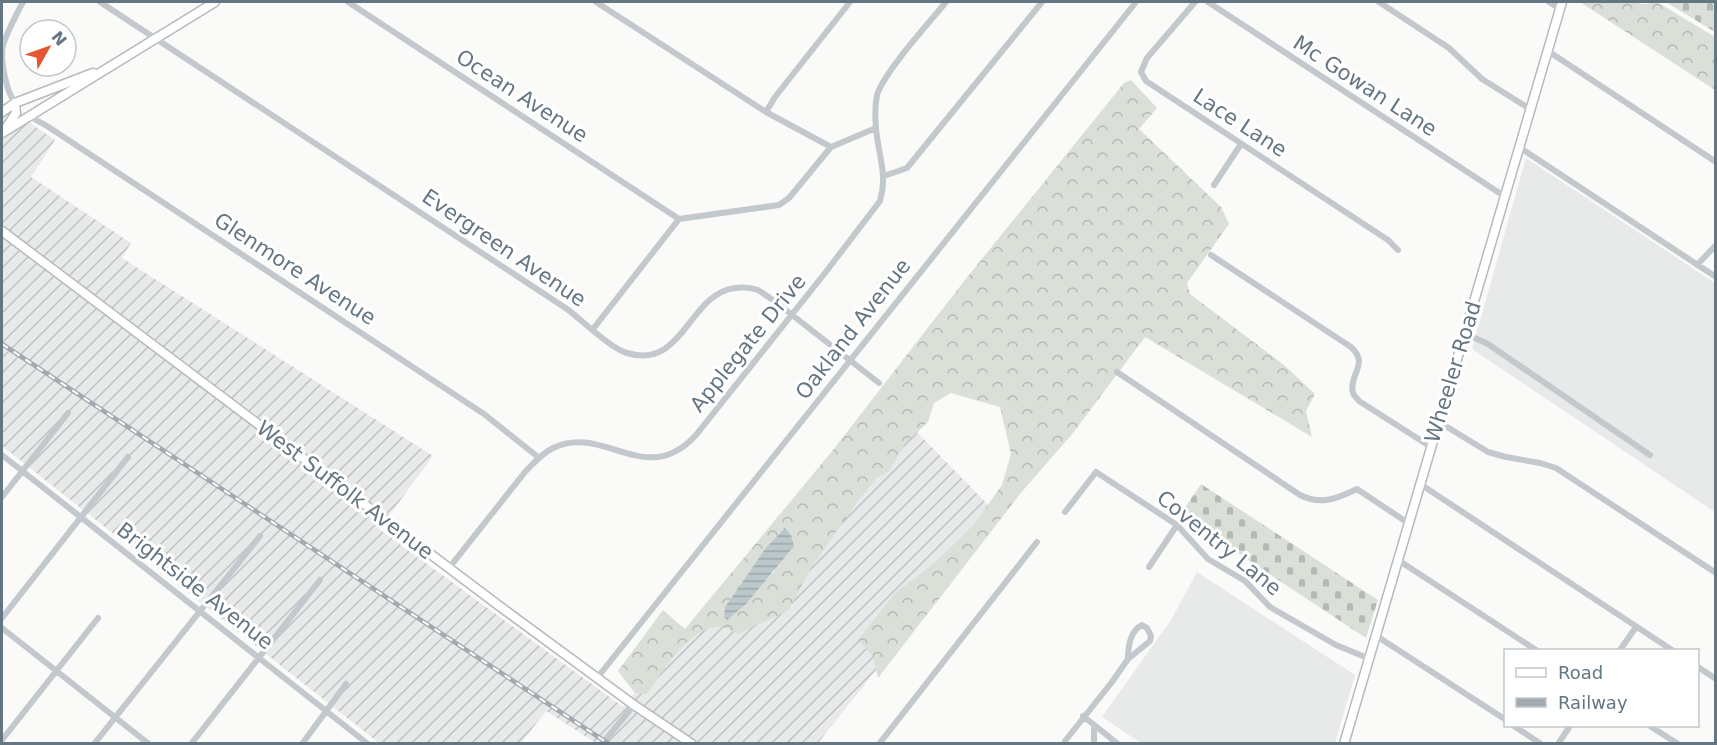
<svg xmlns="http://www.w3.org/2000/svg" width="1717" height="745" viewBox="0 0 1717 745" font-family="'DejaVu Sans',sans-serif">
<defs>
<pattern id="industrial-furrows" width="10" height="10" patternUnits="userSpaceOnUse" patternTransform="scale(1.5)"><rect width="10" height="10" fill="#e8e9e9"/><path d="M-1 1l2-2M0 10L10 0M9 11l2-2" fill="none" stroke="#c0c1c2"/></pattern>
<pattern id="forest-crowns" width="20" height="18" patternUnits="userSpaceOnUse" patternTransform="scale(1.5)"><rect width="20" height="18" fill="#dadfd7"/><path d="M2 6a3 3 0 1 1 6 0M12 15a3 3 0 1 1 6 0" fill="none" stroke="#b4b9b4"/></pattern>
<pattern id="cemetery-stones" width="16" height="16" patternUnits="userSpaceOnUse" patternTransform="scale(1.5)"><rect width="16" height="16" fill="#dadfd7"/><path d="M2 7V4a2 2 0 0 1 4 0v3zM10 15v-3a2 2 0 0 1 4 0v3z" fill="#b4b9b4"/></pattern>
<pattern id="water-rules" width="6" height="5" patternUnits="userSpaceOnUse" patternTransform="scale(1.5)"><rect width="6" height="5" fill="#bbc7cb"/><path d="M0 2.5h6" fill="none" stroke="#9ca6aa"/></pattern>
</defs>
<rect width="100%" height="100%" fill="#fafaf8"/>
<path fill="#e8e9e9" d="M 1526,158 L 1715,283 L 1715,512 L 1472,349 Z
M 1197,572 L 1355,675 L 1335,743 L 1141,743 L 1102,717 L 1171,620 Z"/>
<path fill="url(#industrial-furrows)" d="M 2,104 L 55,140 L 31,177 L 131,243 L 122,258 L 433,456 L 379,529 L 623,707 L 709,601 L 743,629 L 909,424 L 999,516 L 818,743 L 596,743 L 546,711 L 521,743 L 379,743 L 2,446 Z"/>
<path fill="url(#forest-crowns)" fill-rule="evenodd" d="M 1580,2 L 1627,2 L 1645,4 L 1657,2 L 1715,37 L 1715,90 Z
M 1131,80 L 1157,108 L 1139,129 L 1221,207 L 1229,224 L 1187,283 L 1190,294 L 1284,365 L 1315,394 L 1306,411 L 1312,437 L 1145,337 L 1073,433 L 1020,494 L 878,678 L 873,656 L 858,640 L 895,593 L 933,564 L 972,527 L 1002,485 L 1011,454 L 1000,407 L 951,393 L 934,403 L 928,422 L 905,444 L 889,471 L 877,478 L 857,502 L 811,568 L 789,610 L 738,634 C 734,632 729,629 725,628 C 693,619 662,673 647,694 L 635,693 L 618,671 L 663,610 L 685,629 L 833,450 L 965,280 L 1124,83 ZM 765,549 L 775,571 L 724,617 L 725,607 Z"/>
<path fill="url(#cemetery-stones)" d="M 1666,2 L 1715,2 L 1715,32 Z
M 1201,484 L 1378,600 L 1366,638 L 1180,515 Z"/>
<path fill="url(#water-rules)" d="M 785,528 L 791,535 L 794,546 L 746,604 L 727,620 L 724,617 L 725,607 L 765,549 Z"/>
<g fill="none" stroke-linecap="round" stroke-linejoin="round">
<defs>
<path id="major" d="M 2,112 L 15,103 L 93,73
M 6,128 L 16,113 L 15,103
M 2,133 L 215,2
M 2,231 L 498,605 L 634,705 L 692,744
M 1344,744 L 1562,2"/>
</defs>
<use href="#major" stroke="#b5babe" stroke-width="11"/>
<path stroke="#c3c8cc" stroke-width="6" d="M 100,2 L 567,309 C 583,321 610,348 627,353 C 684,370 688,294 735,288 C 742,287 750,287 758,290 C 763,293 768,297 773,300 L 879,383
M 348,2 L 679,219
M 596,2 L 766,112 L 831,147 L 876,128
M 1195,2 L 1147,58 L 1141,72 L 1146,81 L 1388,240 L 1398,250
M 1208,2 L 1504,196
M 1379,2 L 1449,48 L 1482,79 L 1530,109
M 1549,2 L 1560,9
M 1548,51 L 1716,162
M 15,103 C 6,91 0,60 3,45 C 8,30 16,15 23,2
M 766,112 L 775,97 L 850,2
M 29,116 L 47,126 L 484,414 L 538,457
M 1519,147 L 1716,277
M 884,176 L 907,168 L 1042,2
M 1214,185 L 1241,144
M 1211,255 L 1351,347 C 1370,364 1348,375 1353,393 C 1354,396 1357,398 1359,401 L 1431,447
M 1697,265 L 1716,245
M 593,329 L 679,219 L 779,205 L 789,198 L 831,147
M 1464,333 L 1488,344 L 1650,455
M 1117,372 L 1300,495 C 1322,506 1337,498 1357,489 L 1408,523
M 1439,422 L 1488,452 L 1506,457 L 1540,463 L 1556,468 L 1716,573
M 2,455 L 368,744
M 1420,484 L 1672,650
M 2,497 L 68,413
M 1065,512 L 1096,472 L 1177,525 L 1208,559 L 1245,581 L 1270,607 L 1336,645 L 1370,659
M 1398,560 L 1536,650
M 1149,567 L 1177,525
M 449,568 L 525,472 C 534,463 541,454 553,448 C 604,423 646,490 696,435 L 825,273 L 880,201 C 888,175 878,154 876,128 C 875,117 875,105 877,95 C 884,72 929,23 946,2
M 2,618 L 128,457
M 2,628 L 149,744
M 1375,635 L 1506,720
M 1620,650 L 1636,627
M 1698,667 L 1716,679
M 597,678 L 1136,2
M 1083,716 L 1118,744
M 1514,726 L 1541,744
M 1650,726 L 1678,744
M 2,740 L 98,618
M 1065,741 L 1112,682 L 1128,659 L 1150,641 L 1151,636 L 1147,628 L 1142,625 C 1130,631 1128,647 1128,659
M 94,744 L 260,536
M 191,744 L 320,580
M 302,744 L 346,684
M 602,744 L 634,705
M 879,744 L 1037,542
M 1094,744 L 1094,725
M 1558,744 L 1570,726"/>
<use href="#major" stroke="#fff" stroke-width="8"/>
<defs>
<path id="rail" d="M 2,344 L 609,744"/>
</defs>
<use href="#rail" stroke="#a2aab0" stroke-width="4.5"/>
<use href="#rail" stroke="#fff" stroke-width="2" stroke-dasharray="7" stroke-linecap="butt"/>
</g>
<g text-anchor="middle" stroke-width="6" stroke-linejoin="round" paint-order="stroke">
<g font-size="21" fill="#657683" stroke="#fff">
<text transform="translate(1365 86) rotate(33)" y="7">Mc Gowan Lane</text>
<text transform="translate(522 96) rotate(33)" y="7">Ocean Avenue</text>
<text transform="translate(1240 123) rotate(33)" y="7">Lace Lane</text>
<text transform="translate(504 248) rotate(34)" y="7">Evergreen Avenue</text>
<text transform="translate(295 269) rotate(33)" y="7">Glenmore Avenue</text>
<text transform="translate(853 329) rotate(-52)" y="7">Oakland Avenue</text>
<text transform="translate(748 343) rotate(-51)" y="7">Applegate Drive</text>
<text transform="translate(1453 372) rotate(-73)" y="7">Wheeler Road</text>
<text transform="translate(345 490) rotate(37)" y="7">West Suffolk Avenue</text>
<text transform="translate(1219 543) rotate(39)" y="7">Coventry Lane</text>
<text transform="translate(195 586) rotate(38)" y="7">Brightside Avenue</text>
</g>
</g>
<rect width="1717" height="745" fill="none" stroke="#657683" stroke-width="6"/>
<rect x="1504" y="649" width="195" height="78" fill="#ffffff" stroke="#c1c8cd" stroke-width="1.5"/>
<rect x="1516" y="668" width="30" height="9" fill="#ffffff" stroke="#c1c8cd" stroke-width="1.5"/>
<text x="1558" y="679" font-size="18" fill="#657683">Road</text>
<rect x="1516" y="698" width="30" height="9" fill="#a2aab0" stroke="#c1c8cd" stroke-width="1.5"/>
<text x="1558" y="709" font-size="18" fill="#657683">Railway</text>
<g transform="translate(48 48) rotate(50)"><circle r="28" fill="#ffffff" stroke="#c1c8cd" stroke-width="1.5"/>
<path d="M0-4.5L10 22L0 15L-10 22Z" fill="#e4572e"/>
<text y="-9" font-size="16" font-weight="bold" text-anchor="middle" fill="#657683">N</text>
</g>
</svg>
